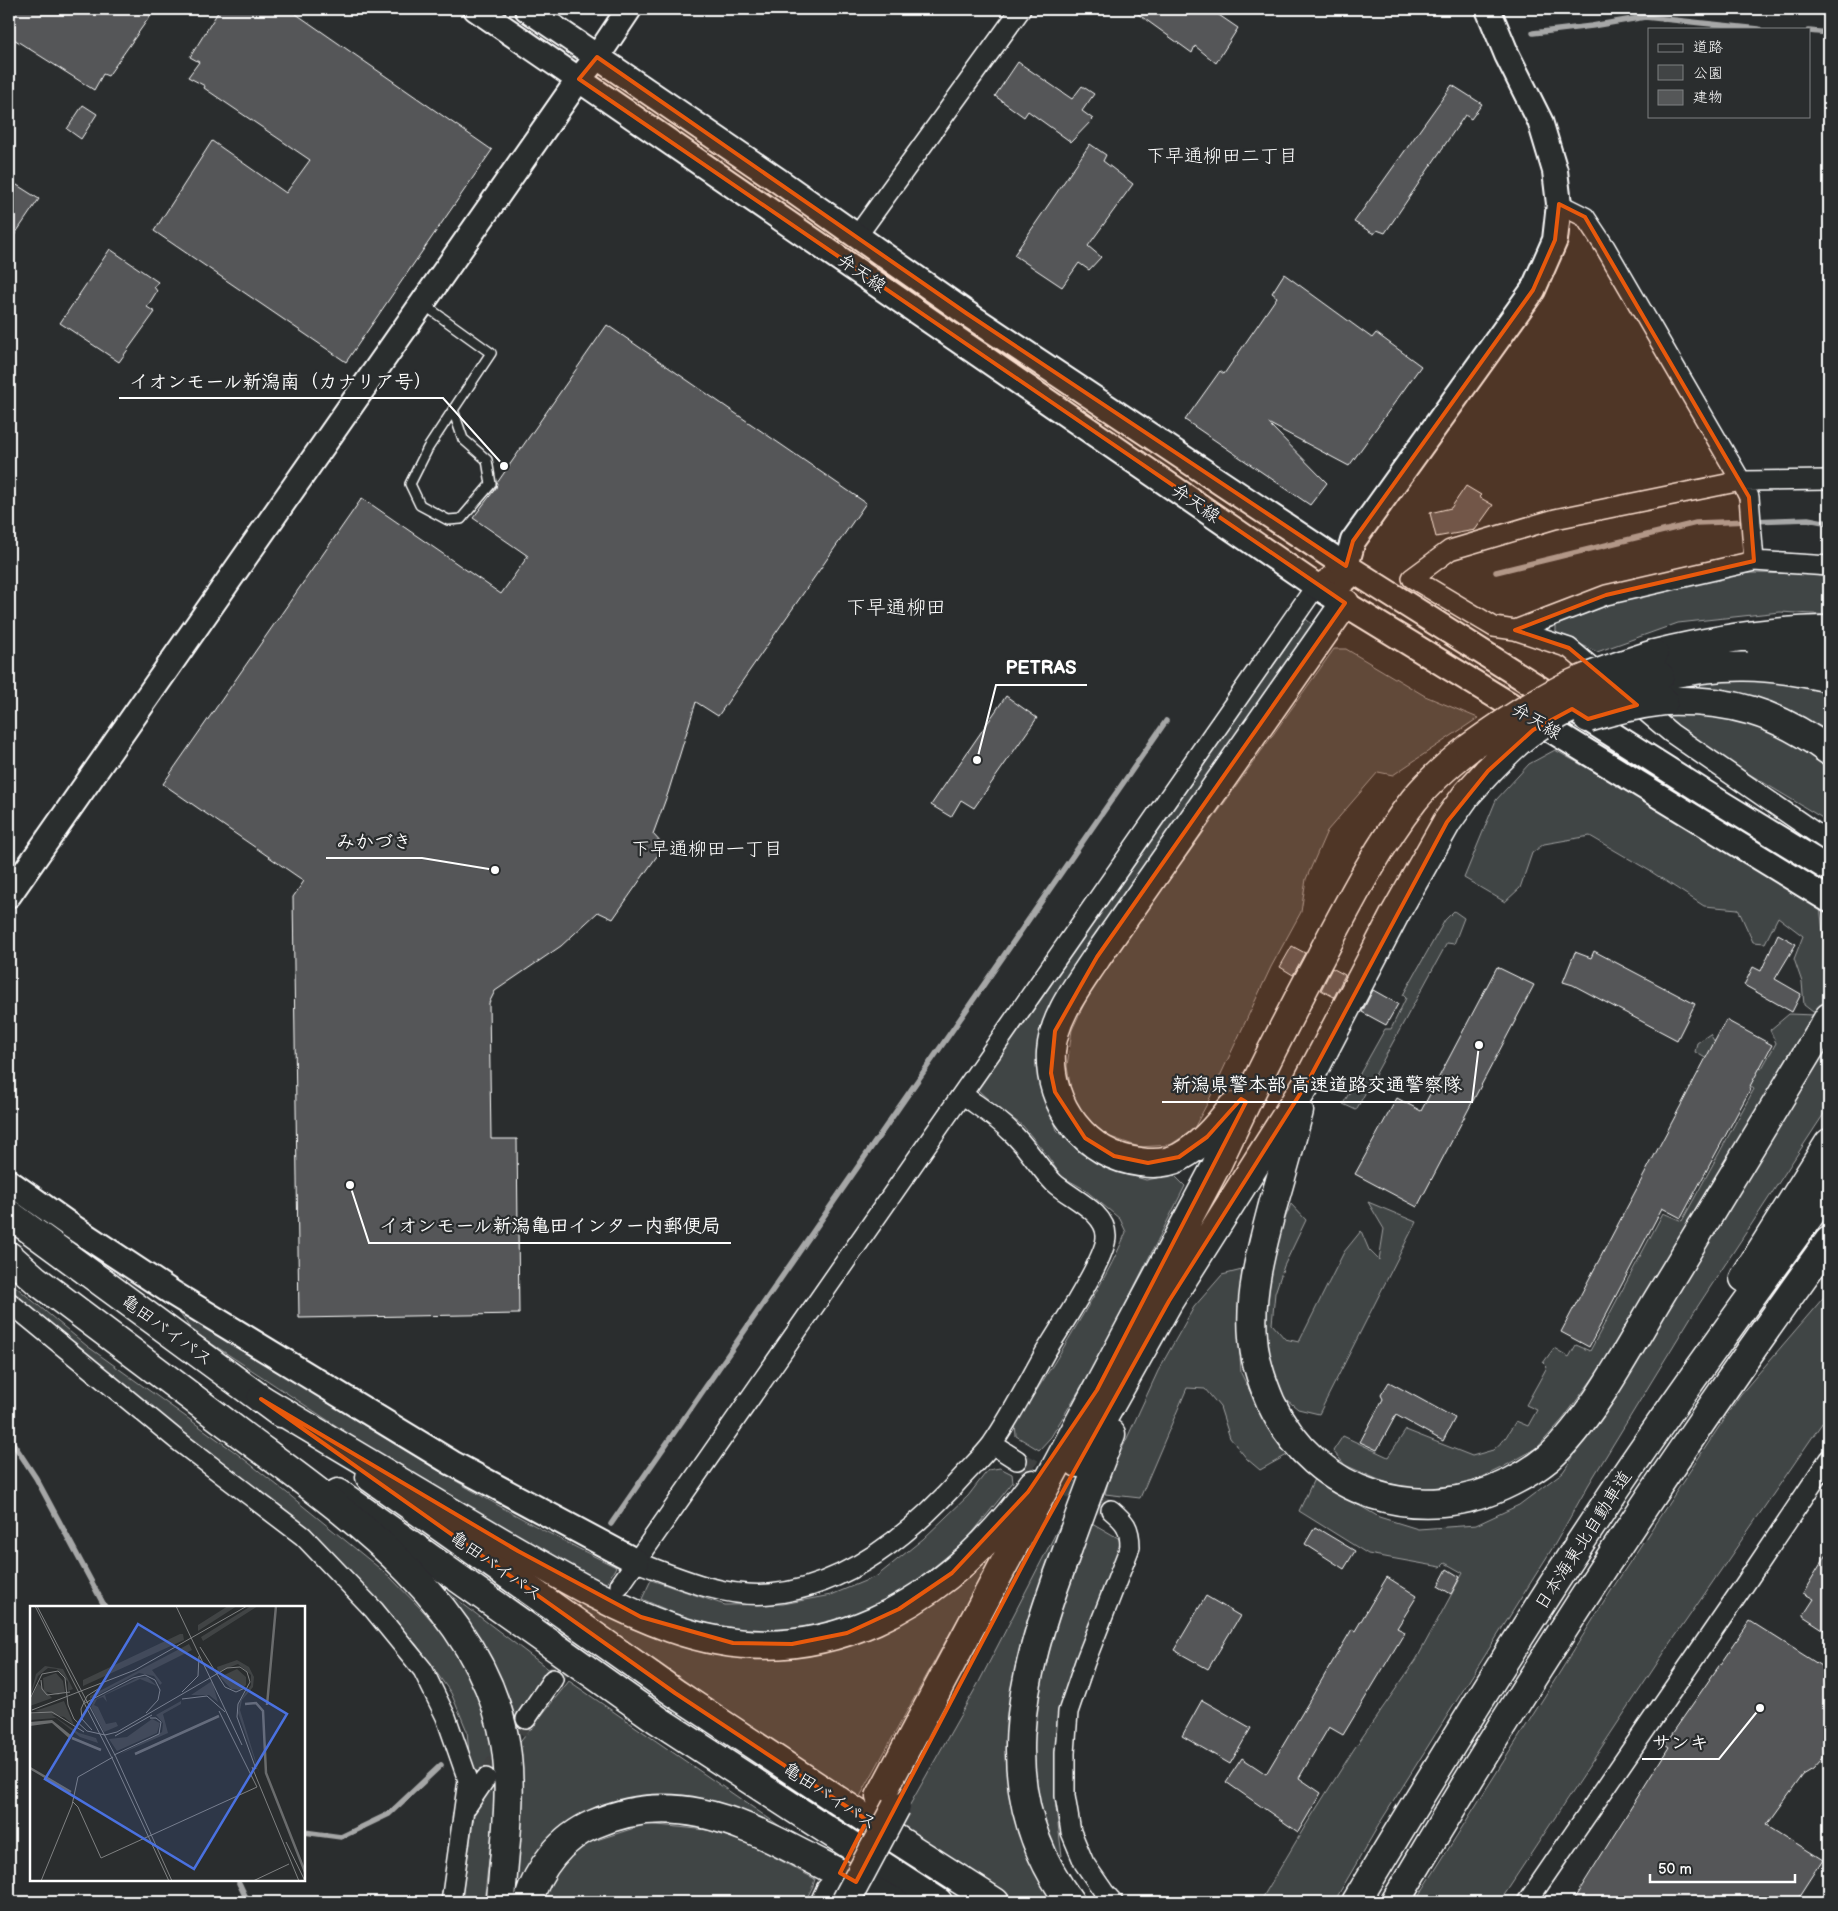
<svg xmlns="http://www.w3.org/2000/svg" width="1838" height="1911" viewBox="0 0 1838 1911" font-family="'Balsamiq Sans','Klee One',sans-serif">
<rect width="100%" height="100%" fill="#2a2d2e"/>
<filter id="ink" filterUnits="userSpaceOnUse"><feTurbulence type="fractalNoise" baseFrequency=".02" numOctaves="2"/><feDisplacementMap in="SourceGraphic" scale="10" xChannelSelector="R" yChannelSelector="G"/><feConvolveMatrix kernelMatrix="1 2 1 2 8 2 1 2 1" color-interpolation-filters="sRGB"/></filter>
<g filter="url(#ink)">
<path fill="#414445" stroke="#a0a2a2" d="M 1750,573 L 1810,574 L 1829,578 L 1829,615 L 1780,612 L 1678,623 L 1597,652 L 1556,633 L 1556,621 L 1573,612 L 1697,580 Z
M 1306,619 L 1315,627 L 1040,1046 L 1037,1069 L 1057,1130 L 1080,1153 L 1113,1170 L 1146,1180 L 1174,1175 L 1185,1186 L 1099,1357 L 1051,1437 L 1039,1450 L 1016,1436 L 1015,1422 C 1040,1387 1063,1349 1085,1311 C 1100,1285 1115,1260 1126,1232 L 1120,1219 L 1084,1189 L 1061,1176 L 1046,1154 L 1023,1126 L 994,1105 L 978,1090 Z
M 1334,649 L 1346,649 L 1425,696 L 1478,718 L 1393,775 L 1378,772 L 1327,831 L 1306,879 L 1301,912 L 1271,967 L 1207,1104 L 1193,1130 L 1170,1145 L 1139,1147 L 1105,1135 L 1086,1117 L 1072,1097 L 1067,1066 L 1072,1030 L 1092,987 L 1132,928 L 1188,854 Z
M 1743,680 L 1773,681 L 1829,693 L 1829,735 L 1821,729 L 1766,701 L 1680,683 Z
M 1698,710 L 1766,729 L 1806,751 L 1829,769 L 1829,822 L 1698,743 L 1654,713 Z
M 1555,750 L 1637,796 L 1820,906 L 1829,983 L 1828,1008 L 1813,1012 L 1804,1005 L 1802,982 L 1794,959 L 1803,936 L 1778,917 L 1765,943 L 1753,942 L 1738,909 L 1704,906 L 1650,871 L 1590,836 L 1544,844 L 1532,853 L 1520,888 L 1505,902 L 1464,878 L 1496,800 L 1529,764 Z
M 1454,911 L 1464,918 L 1454,944 L 1447,943 L 1356,1110 L 1343,1104 L 1385,1029 L 1391,1029 L 1406,998 L 1403,995 L 1445,920 Z
M 1789,1014 L 1814,1015 L 1612,1352 L 1563,1419 L 1537,1448 L 1503,1467 L 1468,1484 L 1412,1490 L 1379,1480 L 1345,1465 L 1333,1451 L 1343,1436 L 1388,1457 L 1406,1430 L 1472,1456 L 1493,1450 L 1504,1440 L 1516,1421 L 1528,1426 L 1537,1410 L 1526,1405 L 1547,1367 L 1543,1363 L 1554,1348 L 1569,1357 L 1576,1345 L 1590,1351 L 1663,1213 L 1682,1221 L 1754,1089 L 1733,1074 L 1695,1052 L 1697,1043 L 1710,1034 L 1716,1044 L 1762,1068 L 1776,1043 L 1770,1030 Z
M 1829,1038 L 1829,1106 L 1694,1312 L 1589,1484 L 1555,1544 L 1381,1821 L 1334,1902 L 1260,1902 L 1304,1828 L 1354,1749 L 1416,1660 L 1463,1573 L 1445,1563 L 1441,1567 L 1368,1554 L 1299,1511 L 1314,1479 L 1379,1517 L 1418,1529 L 1476,1525 L 1519,1505 L 1563,1472 L 1589,1433 Z
M 1368,1202 L 1416,1222 L 1319,1414 L 1298,1409 L 1282,1396 L 1270,1362 L 1267,1335 L 1266,1292 L 1276,1241 L 1291,1204 L 1306,1220 L 1284,1266 L 1275,1293 L 1272,1324 L 1285,1339 L 1299,1342 L 1344,1252 L 1361,1231 L 1369,1250 L 1379,1260 L 1384,1229 Z
M 1242,1270 L 1238,1318 L 1241,1373 L 1263,1418 L 1287,1455 L 1260,1470 L 1247,1459 L 1230,1438 L 1220,1407 L 1205,1389 L 1187,1388 L 1140,1498 L 1105,1494 L 1110,1475 L 1158,1371 L 1194,1307 L 1222,1275 Z
M 9,1281 L 87,1346 L 235,1452 L 287,1493 L 389,1576 L 425,1613 L 456,1650 L 473,1678 L 494,1740 L 496,1800 L 484,1902 L 461,1902 L 474,1815 L 489,1784 L 470,1765 L 467,1731 L 451,1693 L 416,1644 L 342,1564 L 9,1298 Z
M 1829,1291 L 1829,1413 L 1666,1650 L 1499,1902 L 1415,1902 L 1616,1583 L 1740,1395 Z
M 177,1309 C 228,1338 276,1371 326,1402 C 420,1460 515,1519 616,1567 L 605,1586 L 429,1487 L 191,1330 Z
M 1000,1468 L 1012,1474 L 1013,1482 L 966,1541 L 900,1594 L 857,1619 L 797,1634 L 754,1633 L 687,1619 L 642,1599 L 651,1580 L 725,1605 L 783,1604 L 831,1595 L 877,1576 L 923,1539 L 968,1496 L 988,1470 Z
M 1092,1523 L 1125,1542 L 1063,1705 L 1056,1808 L 1062,1856 C 1060,1854 1055,1852 1053,1850 C 1048,1843 1045,1825 1043,1817 C 1012,1717 1056,1615 1092,1523 Z
M 1060,1525 L 1066,1529 L 1017,1676 L 1056,1902 L 1020,1902 L 898,1826 L 979,1682 Z
M 979,1557 L 988,1564 L 857,1802 L 658,1662 L 550,1588 L 553,1582 L 764,1657 L 817,1654 L 875,1633 Z
M 446,1591 L 551,1671 L 510,1735 L 440,1596 Z
M 569,1681 L 787,1831 L 783,1837 L 634,1801 L 514,1902 L 517,1746 Z
M 647,1824 L 708,1830 L 744,1841 L 815,1879 L 813,1886 L 805,1902 L 542,1902 L 554,1873 L 584,1844 Z"/>
<g fill="none" stroke-linecap="round" stroke-linejoin="round">
<path stroke="#a6a7a7" stroke-width="5.5" d="M 1809,31 L 1829,33
M 1533,33 L 1592,26 L 1645,17 L 1759,29
M 1496,572 L 1696,523 L 1808,519 L 1829,523
M 9,1437 L 36,1478 L 105,1607
M 611,1524 L 1166,721
M 304,1832 L 341,1837 L 389,1814 L 441,1765
M 239,1883 L 248,1902"/>
</g>
<path fill="#555758" stroke="#fff" d="M 13,9 L 155,9 L 108,76 L 103,74 L 94,90 L 9,36 L 9,16 Z
M 220,9 L 289,9 L 492,150 L 346,362 L 154,231 L 212,141 L 286,193 L 310,160 L 204,88 L 205,86 L 188,77 L 199,62 L 190,57 Z
M 1131,9 L 1210,9 L 1238,28 L 1216,63 L 1195,46 L 1192,53 Z
M 1018,62 L 1072,99 L 1082,86 L 1094,94 L 1082,111 L 1093,119 L 1071,142 L 1028,111 L 1024,117 L 995,96 Z
M 1452,85 L 1482,104 L 1471,119 L 1465,115 L 1385,233 L 1377,230 L 1374,234 L 1354,222 Z
M 83,105 L 97,114 L 81,139 L 67,129 Z
M 1090,144 L 1106,155 L 1103,161 L 1133,184 L 1088,246 L 1101,257 L 1089,270 L 1079,263 L 1062,287 L 1014,255 Z
M 9,180 L 39,199 L 9,243 Z
M 110,249 L 158,282 L 154,287 L 157,291 L 147,307 L 155,312 L 119,362 L 60,323 Z
M 1284,274 L 1372,338 L 1376,333 L 1421,366 L 1349,466 L 1268,423 L 1327,483 L 1310,505 L 1185,420 L 1220,371 L 1224,374 L 1277,297 L 1272,293 Z
M 607,325 L 866,503 L 718,716 L 696,702 L 668,793 L 653,834 L 664,846 L 613,919 L 598,912 L 561,946 L 495,991 L 489,1003 L 491,1139 L 517,1139 L 519,1314 L 299,1318 L 293,897 L 304,881 L 163,784 L 362,498 L 501,594 L 528,556 L 473,518 L 496,488 L 497,483 Z
M 1466,486 L 1481,495 L 1479,497 L 1493,505 L 1475,530 L 1436,537 L 1430,513 L 1451,508 Z
M 1006,696 L 1037,718 L 974,808 L 961,800 L 951,817 L 931,805 Z
M 1778,934 L 1796,944 L 1775,979 L 1801,994 L 1792,1012 L 1744,985 L 1753,967 L 1761,971 Z
M 1292,946 L 1305,953 L 1293,975 L 1280,967 Z
M 1594,951 L 1695,1004 L 1677,1040 L 1573,985 L 1563,982 L 1575,952 L 1591,958 Z
M 1497,967 L 1534,985 L 1417,1207 L 1355,1174 L 1397,1098 L 1421,1111 Z
M 1332,968 L 1345,975 L 1334,997 L 1321,990 Z
M 1373,990 L 1398,1004 L 1386,1025 L 1362,1012 Z
M 1726,1020 L 1772,1045 L 1749,1088 L 1751,1088 L 1681,1218 L 1662,1208 L 1589,1347 L 1561,1332 Z
M 1389,1382 L 1455,1418 L 1443,1441 L 1396,1415 L 1377,1450 L 1360,1442 L 1383,1399 L 1381,1395 Z
M 1315,1527 L 1355,1551 L 1344,1569 L 1305,1544 Z
M 1829,1550 L 1829,1633 L 1803,1616 L 1814,1599 L 1803,1593 Z
M 1447,1569 L 1460,1577 L 1451,1594 L 1438,1586 Z
M 1387,1577 L 1417,1596 L 1397,1628 L 1405,1632 L 1343,1735 L 1329,1727 L 1299,1778 L 1321,1793 L 1298,1832 L 1226,1782 L 1242,1758 L 1266,1774 L 1352,1629 L 1355,1631 Z
M 1206,1596 L 1240,1616 L 1208,1669 L 1174,1650 Z
M 1750,1621 L 1829,1671 L 1829,1747 L 1822,1759 L 1813,1769 L 1803,1775 L 1767,1825 L 1823,1860 L 1796,1902 L 1572,1902 L 1669,1747 L 1665,1744 Z
M 1202,1700 L 1251,1728 L 1230,1764 L 1182,1736 Z"/>
<g fill="none" stroke-linecap="round" stroke-linejoin="round">
<path stroke="#3f4243" stroke-width="19" stroke-dasharray="19 9" stroke-linecap="butt" d="M 1017,1460 L 1111,1510
M 553,1679 L 615,1592
M 486,1778 L 526,1719"/>
<defs>
<path id="service" d="M 423,304 L 491,353 L 453,410 L 463,439 L 487,460 L 491,484 L 461,519 L 448,520 L 420,505 L 410,484 L 428,448 L 453,410"/>
<path id="minor" d="M 1559,204 L 1585,217 L 1605,247 L 1741,481 L 1749,497 L 1754,561
M 857,236 L 1021,9
M 1515,630 L 1606,595 L 1754,561 L 1829,566
M 1606,679 L 1569,648 L 1515,630 L 1494,627 L 1412,578 L 1450,550 L 1555,519 L 1741,481 L 1829,480
M 1633,701 L 1671,733 L 1829,842
M 9,1302 L 177,1440 L 303,1536 L 374,1610 L 423,1670 L 446,1717 L 468,1780 L 451,1902
M 992,1444 L 1017,1460
M 1111,1510 C 1125,1522 1130,1527 1130,1547 L 1085,1662 L 1068,1712 L 1065,1753 L 1065,1796 L 1071,1832 L 1084,1863 L 1104,1892 L 1113,1902
M 637,1562 C 679,1578 724,1598 770,1594 C 848,1587 913,1532 963,1476 C 973,1465 984,1455 992,1444 C 1012,1415 1029,1381 1046,1351 C 1059,1330 1106,1258 1106,1237 C 1107,1212 1070,1198 1054,1183 C 1038,1167 1027,1146 1010,1131 C 996,1117 978,1106 962,1094
M 620,1585 L 1316,586 L 1346,566
M 526,1719 L 553,1679
M 467,1806 L 486,1778
M 1527,1902 L 1741,1590 L 1829,1459"/>
<path id="tertiary" d="M 476,9 L 1316,586 L 1829,900
M 527,9 L 779,181 L 966,313 L 1346,566 L 1713,798 L 1829,869
M 1346,579 L 1346,566 L 1353,541 L 1533,290 L 1555,240 L 1559,204 L 1555,171 L 1540,121 L 1507,55 L 1488,9
M 9,895 L 579,79 L 597,57 L 629,9
M 9,1182 L 71,1226 L 174,1294 L 452,1463 L 637,1562"/>
<path id="trunk" d="M 9,1214 L 280,1413
M 370,1477 L 675,1693 L 901,1842 L 995,1902
M 338,1493 L 658,1720 L 938,1902"/>
<path id="motorway" d="M 1760,645 L 1785,647 L 1829,656
M 1654,654 C 1712,640 1770,630 1829,630
M 1660,676 C 1723,663 1766,663 1829,678
M 1664,701 C 1730,699 1776,712 1829,751
M 1232,1107 C 1218,1126 1202,1145 1180,1157 C 1168,1163 1153,1164 1140,1162 C 1086,1156 1048,1105 1051,1052 C 1053,1017 1078,986 1097,957 L 1345,603
M 1299,1111 C 1291,1142 1282,1174 1273,1205 C 1262,1247 1249,1293 1253,1337 C 1254,1360 1262,1382 1271,1403 C 1315,1496 1421,1528 1511,1482 C 1525,1475 1538,1467 1550,1457 C 1592,1418 1628,1349 1658,1299 C 1715,1206 1772,1111 1829,1017
M 9,1256 L 36,1280 C 100,1328 165,1377 230,1426 C 333,1504 470,1592 502,1727 C 516,1784 504,1844 501,1902
M 1744,1278 L 1829,1143
M 261,1399 C 340,1446 420,1494 500,1541 C 554,1572 611,1607 671,1628 C 819,1680 947,1604 1033,1484
M 1078,1463 L 1169,1301 L 1307,1083 L 1395,914 L 1447,822 L 1467,794 L 1488,771
M 880,1797 L 1216,1166 C 1249,1095 1284,1025 1321,956 C 1349,903 1377,848 1414,800 C 1430,780 1449,764 1469,748
M 528,1902 C 538,1868 561,1838 594,1824 C 669,1791 733,1818 800,1853 C 832,1869 863,1886 895,1902
M 825,1902 L 830,1891
M 1070,1902 C 990,1793 1020,1678 1063,1562 C 1078,1519 1094,1476 1111,1434
M 1356,1902 C 1440,1762 1526,1623 1617,1487 C 1685,1386 1757,1288 1829,1189
M 1395,1902 C 1529,1675 1674,1455 1829,1241"/>
</defs>
<use href="#service" stroke="#fff" stroke-width="12"/>
<use href="#minor" stroke="#fff" stroke-width="22"/>
<use href="#tertiary" stroke="#fff" stroke-width="28"/>
<use href="#trunk" stroke="#fff" stroke-width="31"/>
<use href="#motorway" stroke="#fff" stroke-width="31"/>
<use href="#service" stroke="#2a2d2e" stroke-width="9"/>
<use href="#minor" stroke="#2a2d2e" stroke-width="19"/>
<use href="#tertiary" stroke="#2a2d2e" stroke-width="24"/>
<use href="#trunk" stroke="#2a2d2e" stroke-width="28"/>
<use href="#motorway" stroke="#2a2d2e" stroke-width="28"/>
<defs>
<path id="motorway-bridge" d="M 1588,718 C 1613,710 1638,704 1664,701
M 1469,748 C 1502,724 1536,701 1574,683 C 1600,671 1627,663 1654,654
M 1488,771 C 1502,757 1516,741 1533,730 C 1571,704 1616,689 1660,676
M 846,1901 L 896,1807"/>
</defs>
<use href="#motorway-bridge" stroke="#fff" stroke-width="31" stroke-linecap="butt"/>
<use href="#motorway-bridge" stroke="#2a2d2e" stroke-width="28"/>
</g>
</g>
<path fill="#e8590c" fill-opacity="0.2" stroke="#e8590c" stroke-width="4" stroke-linejoin="round" d="M 597,57 L 966,313 L 1346,566 L 1353,541 L 1533,290 L 1555,240 L 1559,204 L 1585,217 L 1749,497 L 1754,561 L 1606,595 L 1515,630 L 1569,648 L 1637,705 L 1588,719 L 1572,709 L 1533,730 L 1488,771 L 1447,822 L 1307,1083 L 1169,1301 L 1038,1536 L 856,1882 L 840,1873 L 867,1820 L 675,1693 L 261,1399 L 518,1551 L 641,1617 L 733,1643 L 792,1644 L 847,1633 L 899,1609 L 952,1573 L 1028,1492 L 1097,1390 L 1246,1102 L 1241,1099 L 1207,1137 L 1179,1157 L 1148,1163 L 1114,1156 L 1085,1138 L 1055,1092 L 1051,1073 L 1055,1031 L 1097,957 L 1345,603 L 579,79 Z"/>
<g text-anchor="middle" stroke-width="4.5" stroke-linejoin="round" paint-order="stroke">
<g font-size="18" fill="#fff" stroke="#2a2d2e">
<text transform="translate(862 273) rotate(35)" y="6">弁天線</text>
<text transform="translate(1196 503) rotate(35)" y="6">弁天線</text>
<text transform="translate(1537 721) rotate(31)" y="6">弁天線</text>
<text transform="translate(167 1330) rotate(36)" y="6">亀田バイパス</text>
<text transform="translate(1583 1540) rotate(-57)" y="6">日本海東北自動車道</text>
<text transform="translate(496 1566) rotate(35)" y="6">亀田バイパス</text>
<text transform="translate(830 1796) rotate(33)" y="6">亀田バイパス</text>
</g>
<g font-size="19" fill="#fff" stroke="#2a2d2e">
<text x="1222" y="162">下早通柳田二丁目</text>
<text x="707" y="855">下早通柳田一丁目</text>
</g>
<g font-size="20" fill="#fff" stroke="#2a2d2e">
<text x="896" y="614">下早通柳田</text>
</g>
</g>
<g transform="translate(30 1606)">
<rect width="275" height="275" fill="#2a2d2e"/>
<path d="M 198,0 L 207,0 L 168,25 L 168,19 ZM 221,0 L 228,0 L 173,35 L 171,31 ZM 150,28 L 153,28 L 154,34 L 53,80 L 53,74 ZM 159,38 L 162,44 L 122,64 L 132,77 L 130,79 L 124,70 L 109,67 L 60,93 L 60,90 ZM 207,54 L 219,61 L 224,71 L 223,81 L 212,94 L 210,104 L 230,169 L 208,107 L 210,95 L 221,79 L 221,69 L 208,58 L 188,66 L 187,61 ZM 15,60 L 33,63 L 43,83 L 38,85 L 38,76 L 27,63 L 18,62 L 8,70 L 0,91 L 6,68 ZM 207,63 L 216,71 L 216,79 L 211,84 L 201,83 L 190,71 ZM 26,67 L 33,75 L 35,86 L 28,89 L 14,85 L 13,72 ZM 117,71 L 127,80 L 110,73 L 75,89 L 77,96 L 73,91 L 67,93 L 64,99 L 68,101 L 76,118 L 86,116 L 88,120 L 74,126 L 61,101 L 64,94 L 107,72 ZM 182,75 L 188,96 L 179,89 L 161,89 ZM 8,77 L 22,92 L 0,100 L 0,95 ZM 34,95 L 44,119 L 34,111 L 5,105 ZM 151,95 L 151,98 L 133,108 L 138,127 L 88,149 L 132,126 L 133,117 L 126,109 ZM 18,106 L 49,127 L 66,132 L 68,137 L 50,131 L 26,112 L 0,114 L 0,108 ZM 122,113 L 130,117 L 127,127 L 87,145 L 79,133 L 97,131 Z" fill="#414445"/>
<path d="M 22,114 L 42,130 L 40,133 L 22,117 L 0,120 L 0,116 Z" fill="#6a6c6d"/>
<path fill="none" stroke="#6a6c6d" stroke-width="2.5" d="M 215,98 L 226,97 L 233,105 L 236,167 L 275,266M 237,99 L 246,0M 42,132 L 71,144M 105,148 L 189,110M 0,162 L 41,186"/>
<path fill="none" stroke="#7f8182" stroke-width="1" d="M 5,0 L 82,152 L 139,275M 7,0 L 86,151 L 142,275M 146,0 L 212,139M 170,41 L 195,81 L 206,86 L 215,82M 11,74 L 12,83 L 17,89 L 40,86M 152,86 L 168,70 L 169,50M 0,93 L 12,68 L 28,65 L 35,72 L 38,99 L 44,113 L 57,125 L 75,129 L 87,126 L 197,62 L 210,61 L 217,66 L 220,76 L 208,98 L 207,111 L 226,163M 152,93 L 177,90 L 195,106M 55,97 L 103,72 L 115,69 L 125,74 L 130,84 L 128,94 L 116,107M 2,104 L 105,64 L 217,0M 0,107 L 22,106 L 54,126M 62,124 L 52,113 L 51,103 L 57,90 L 68,83M 85,130 L 122,109M 84,149 L 129,128 L 131,116 L 126,112 L 120,112M 222,161 L 269,275M 43,196 L 48,201 L 71,252 L 227,181 L 189,105M 256,236 L 275,275M 11,275 L 42,199 L 48,171 L 83,151M 223,275 L 259,258"/>
<path fill="#4a71e0" fill-opacity="0.15" stroke="#4a71e0" stroke-width="2.5" d="M 108,18 L 257,108 L 164,263 L 15,173 Z"/>
<rect width="275" height="275" fill="none" stroke="#fff" stroke-width="2.5"/>
</g>
<path fill="none" stroke="#fff" stroke-width="2" d="M504 466L443 398H119M977 760L996 685H1087M495 870L422 858H326M1479 1045L1472 1102H1162M350 1185L369 1243H731M1760 1708L1719 1759H1642"/>
<g fill="#fff" stroke="#2a2d2e" stroke-width="2">
<circle cx="504" cy="466" r="5"/>
<circle cx="977" cy="760" r="5"/>
<circle cx="495" cy="870" r="5"/>
<circle cx="1479" cy="1045" r="5"/>
<circle cx="350" cy="1185" r="5"/>
<circle cx="1760" cy="1708" r="5"/>
</g>
<g font-size="19" text-anchor="middle" font-weight="bold" fill="#fff" stroke="#2a2d2e" stroke-width="4.5" stroke-linejoin="round" paint-order="stroke">
<text x="281" y="388">イオンモール新潟南（カナリア号）</text>
<text x="1041" y="674">PETRAS</text>
<text x="374" y="848">みかづき</text>
<text x="1317" y="1091">新潟県警本部 高速道路交通警察隊</text>
<text x="550" y="1232">イオンモール新潟亀田インター内郵便局</text>
<text x="1680" y="1749">サンキ</text>
</g>
<rect width="1838" height="1911" fill="none" stroke="#2a2d2e" stroke-width="30"/>
<rect x="15" y="15" width="1808" height="1881" fill="none" stroke="#fff" stroke-width="2" filter="url(#ink)"/>
<rect x="1648" y="28" width="162" height="90" fill="#2a2d2e" stroke="#7f8182"/>
<rect x="1658" y="44" width="25" height="8" fill="#2a2d2e" stroke="#7f8182"/>
<text x="1693" y="52" font-size="15" fill="#ffffff">道路</text>
<rect x="1658" y="65" width="25" height="15" fill="#414445" stroke="#7f8182"/>
<text x="1693" y="78" font-size="15" fill="#ffffff">公園</text>
<rect x="1658" y="90" width="25" height="15" fill="#555758" stroke="#7f8182"/>
<text x="1693" y="102" font-size="15" fill="#ffffff">建物</text>
<path d="M1650 1874v8h145v-8" fill="none" stroke="#ffffff" stroke-width="2.5"/>
<text x="1658" y="1874" font-size="15" fill="#ffffff" stroke="#2a2d2e" stroke-width="4" paint-order="stroke">50 m</text>
</svg>
